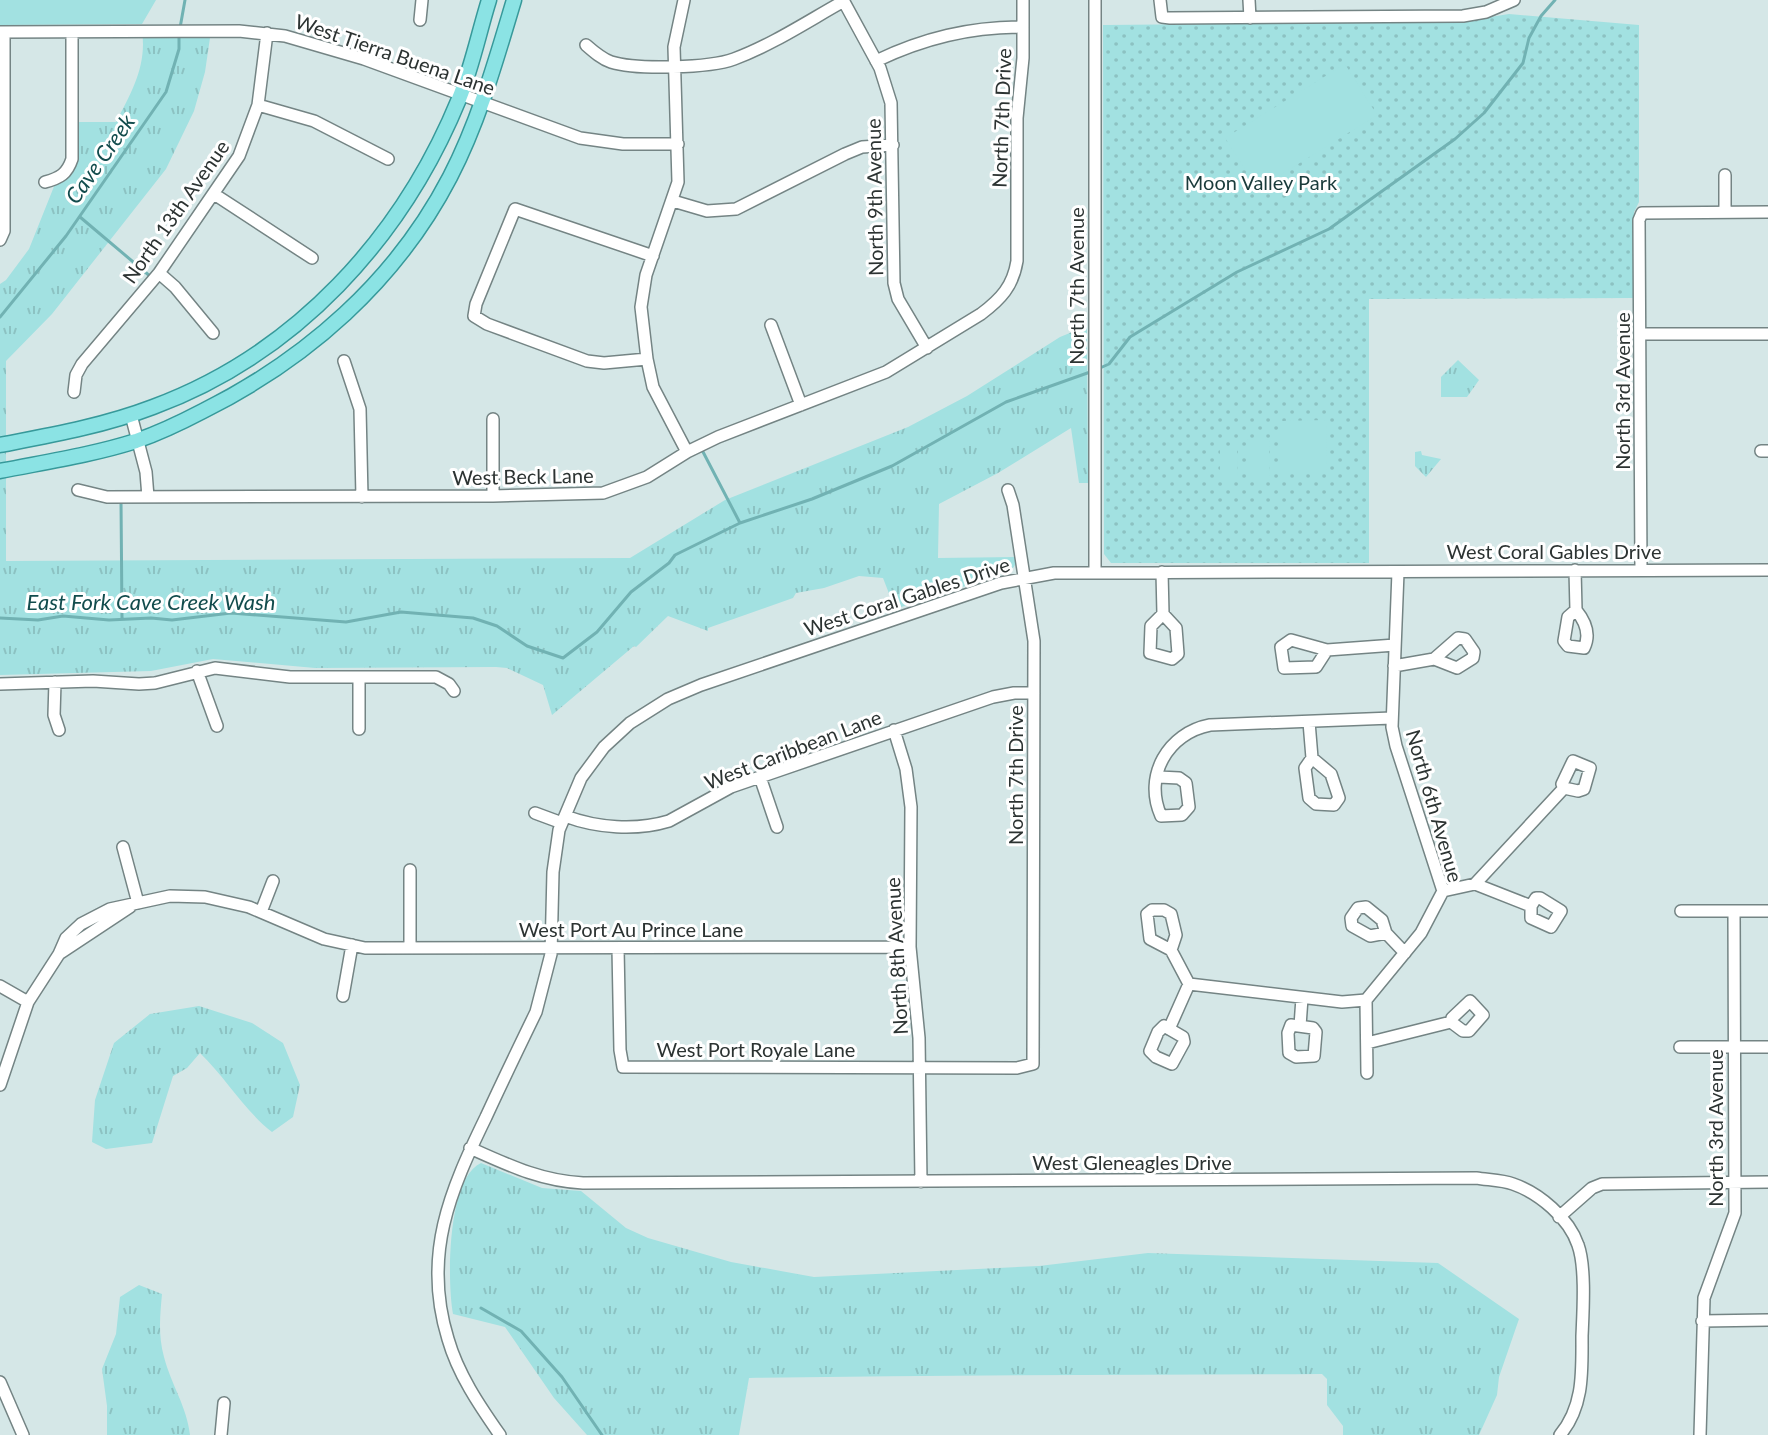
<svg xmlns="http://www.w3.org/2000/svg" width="1768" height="1435" viewBox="0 0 1768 1435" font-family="Lato,sans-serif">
<defs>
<pattern id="grass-tufts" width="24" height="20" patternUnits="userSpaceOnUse" patternTransform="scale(2)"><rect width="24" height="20" fill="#a2e1e1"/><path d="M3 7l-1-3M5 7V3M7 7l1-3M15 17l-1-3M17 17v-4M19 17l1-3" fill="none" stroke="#8cc2c2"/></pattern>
<pattern id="park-dots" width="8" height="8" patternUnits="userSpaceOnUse" patternTransform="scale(2)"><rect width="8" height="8" fill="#a2e1e1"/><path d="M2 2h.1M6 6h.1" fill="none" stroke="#8cc2c2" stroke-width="1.8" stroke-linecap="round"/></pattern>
</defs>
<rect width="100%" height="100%" fill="#d5e7e7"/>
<path fill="url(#grass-tufts)" d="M 142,31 L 211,31 L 205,72 L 194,111 L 166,169 L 52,314 L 6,361 L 6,561 L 630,558 L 725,500 L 908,427 L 967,396 L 1060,337 L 1087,326 L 1088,483 L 1079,483 L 1071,428 L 998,473 L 939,504 L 938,558 L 1015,557 L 1015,565 L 1011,571 L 895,609 L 883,578 L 859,576 L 824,588 L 796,593 L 793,598 L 708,628 L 708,631 L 668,616 L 636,647 L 634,646 L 552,715 L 543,685 L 507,668 L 496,667 L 315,668 L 213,659 L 151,671 L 0,675 L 0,284 L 6,280 L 29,249 L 57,179 L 68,171 L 73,122 L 116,122 C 132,92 147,65 142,31 Z
M 1458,360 L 1479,380 L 1467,397 L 1441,397 L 1441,377 Z
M 1421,451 L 1422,455 L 1441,459 L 1426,477 L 1415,466 L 1415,452 Z
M 199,1006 L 252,1023 L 283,1043 L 300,1085 L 293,1117 L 272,1132 C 244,1110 226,1078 200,1053 L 187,1068 L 173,1076 L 152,1143 L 106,1149 L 92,1142 L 95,1100 L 114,1043 L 150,1014 Z
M 481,1163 L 542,1188 L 581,1191 L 626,1228 L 648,1238 L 731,1262 L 814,1277 L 1039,1266 L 1148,1253 L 1438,1263 L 1519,1319 L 1499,1377 L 1497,1395 L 1479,1435 L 1343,1435 L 1343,1426 L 1327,1405 L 1327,1379 L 1322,1374 C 1131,1375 940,1375 749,1378 L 739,1435 L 587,1435 L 554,1398 L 505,1327 L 453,1314 C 447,1282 447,1178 481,1163 Z
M 139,1285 L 162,1294 C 160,1316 158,1335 164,1357 C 171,1384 187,1407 190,1435 L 107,1435 L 107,1406 L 102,1369 L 116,1334 L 120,1297 Z"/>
<path fill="url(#park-dots)" d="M 1509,14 L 1639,25 L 1639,202 L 1634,212 L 1634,298 L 1369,299 L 1369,563 L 1111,563 L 1104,554 L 1103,25 L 1458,22 Z"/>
<path fill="#a2e1e1" d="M 0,0 L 156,0 L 142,24 L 0,25 Z
M 1345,64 L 1377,115 L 1258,189 L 1225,138 Z
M 1326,420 L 1327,470 L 1282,470 L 1282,421 Z
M 1269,439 L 1270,478 L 1246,478 L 1246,440 Z
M 1220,448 L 1237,448 L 1238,478 L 1220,478 Z"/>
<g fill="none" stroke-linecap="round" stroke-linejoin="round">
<path stroke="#71b2b3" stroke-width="3" d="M 180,28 L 185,0
M 80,217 L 151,277
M 0,317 L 66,236 L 166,92 L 179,49 L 179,35
M 1100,368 L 1109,364 L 1130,337 L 1237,272 L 1329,229 L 1455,139 L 1484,113 L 1523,63 L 1529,38 L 1541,16 L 1555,0
M 701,448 L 740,523
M 121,501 L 122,619
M 0,618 L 38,620 L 63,616 L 109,620 L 151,618 L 172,620 L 231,613 L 346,622 L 401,612 L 473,618 L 497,626 L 527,646 L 563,658 L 597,632 L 631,592 L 669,563 L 675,555 L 740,523 L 812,499 L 892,466 L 1006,402 L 1093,371
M 481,1308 L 521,1331 L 562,1377 L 602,1435"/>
<defs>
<path id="minor" d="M 684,0 L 674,47 L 678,182 L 646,275 L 641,307 L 647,359 L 653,387 L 687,452
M 843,0 L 880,68 L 891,103 L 894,283 L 898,299 L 927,348
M 1095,0 L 1095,572
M 1160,0 L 1162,17 L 1170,18 L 1463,16 L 1486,12 L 1514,0
M 1249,0 L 1250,18
M 420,20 L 422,0
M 0,32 L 239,31 L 285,36 L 364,59 L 580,138 L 623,144 L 678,144
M 586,45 C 594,52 602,59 611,62 C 636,70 710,68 734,59 C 772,45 808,21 844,1
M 876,61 C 924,38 970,27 1023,27
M 258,105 L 314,121 L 388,159
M 45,182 C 60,178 67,174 72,159 L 72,32
M 214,194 L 312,258
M 673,201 L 707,211 L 736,209 L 845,154 L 862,147 L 893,145
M 1725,212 L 1725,175
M 0,240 L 4,231 L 4,32
M 159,273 L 175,287 L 213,333
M 771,325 L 801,405
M 1641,334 L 1768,334
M 647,359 L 604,363 L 587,361 L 487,324 L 474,316 L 476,304 L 515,209 L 653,256
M 344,361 L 360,409 L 362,497
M 74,392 L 76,375 L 82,364 L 159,273 L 239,156 L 258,105 L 267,33
M 131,415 L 146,472 L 148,497
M 493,419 L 493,496
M 1761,451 L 1768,451
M 78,490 L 107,497 L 493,496 L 603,493 L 647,477 L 687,452 L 718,437 L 886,372 L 981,314 C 1001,299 1013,286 1017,261 L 1017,118 L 1023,58 L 1023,0
M 1641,569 L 1639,220 L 1642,213 L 1768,212
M 1575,570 L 1576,610 C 1585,621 1591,634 1584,648 L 1568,646 L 1564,641 L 1568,617 L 1576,610
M 1162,572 L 1163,614 L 1176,628 L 1178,654 L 1172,659 L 1150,653 L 1151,626 L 1163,614
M 1458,638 L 1465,639 L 1474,652 L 1473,658 L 1457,668 L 1434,659 Z
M 1327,650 L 1316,667 L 1284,668 L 1281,647 L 1291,640 L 1327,650 L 1395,645
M 1394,666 L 1434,659
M 197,671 L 217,726
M 55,682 L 54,715 L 59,730
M 0,684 L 93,681 L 139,684 L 155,683 L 215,668 L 290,677 L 436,677 L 449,684 L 454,691
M 1309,722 L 1312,758
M 359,729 L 359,677
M 894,730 L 906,769 L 911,807 L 910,947 L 919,1038 L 921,1182
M 1312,758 L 1331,774 L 1339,798 L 1334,805 L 1316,804 L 1309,798 L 1305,768 Z
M 760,777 L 777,827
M 1159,777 L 1179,778 L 1186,783 L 1189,807 L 1182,815 L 1161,816 C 1143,776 1168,733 1210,725 L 1392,718
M 535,813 L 562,823
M 565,816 C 597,828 636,831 669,821 L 731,787 L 760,777 L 993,697 L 1014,693 L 1034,693
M 123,847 L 138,903
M 1475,884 L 1531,906
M 1443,891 L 1475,884 L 1564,788 L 1562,784 L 1573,761 L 1590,768 L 1584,789 L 1578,791 L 1564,788
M 1536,898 L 1540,898 L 1561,911 L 1551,927 L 1531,918 L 1531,906 Z
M 1366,907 L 1382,920 L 1386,933 L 1370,936 L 1352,926 L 1351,918 L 1358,908 Z
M 1152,910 L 1164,910 L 1171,914 L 1176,935 L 1171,950 L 1150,939 L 1147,914 Z
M 1681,911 L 1768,911
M 261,912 L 273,881
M 1386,933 L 1405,953
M 410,948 L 410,870
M 618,948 L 620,1050 L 623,1067 L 1017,1068 L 1033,1064 L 1034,641 L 1013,505 L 1008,490
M 1171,950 L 1189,984 L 1342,1002 L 1366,1000
M 59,954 L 130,907
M 0,986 L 28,1002
M 343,996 L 352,945
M 1291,1025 L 1313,1028 L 1316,1032 L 1314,1056 L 1296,1057 L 1289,1053 L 1288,1033 Z
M 1164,1026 L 1183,1037 L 1184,1042 L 1172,1064 L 1156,1057 L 1150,1051 L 1158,1032 Z
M 1300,1026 L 1302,998
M 1169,1029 L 1189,984
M 1367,1043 L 1451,1022 L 1452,1018 L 1470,1001 L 1483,1015 L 1469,1031 L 1463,1031 L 1451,1022
M 1680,1047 L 1768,1047
M 1367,1073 L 1366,1000 L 1421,933 L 1443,891 L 1396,746 L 1392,727 L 1398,572
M 0,1085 L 28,1002 L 59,954 L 66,938 L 81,924 L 110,909 L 170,896 L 205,897 L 249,907 L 324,939 L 365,948 L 910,947
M 470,1148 C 508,1165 541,1181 583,1183 L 1476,1178 C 1488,1180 1502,1180 1513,1184 C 1539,1193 1569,1218 1578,1245 C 1586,1267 1583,1312 1582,1336 C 1582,1372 1584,1406 1560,1435
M 1559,1217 L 1592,1188 L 1602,1184 L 1768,1182
M 1702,1321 L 1768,1320
M 0,1382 L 23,1435
M 221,1435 L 224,1403
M 500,1435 C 479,1405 458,1374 448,1339 C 422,1255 450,1191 486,1117 C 502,1082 519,1047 536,1012 L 551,954 L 553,872 L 559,830 L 581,778 L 604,747 L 630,723 L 668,699 L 701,685 L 1001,583 L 1054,573 L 1768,570
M 1700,1435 L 1704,1298 L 1735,1213 L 1734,911"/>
<path id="major" d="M 0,445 C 52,435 103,426 153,407 C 296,354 402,238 459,99 C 472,67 479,32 489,0
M 0,471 C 45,462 92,455 136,441 C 159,433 182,422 203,411 C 307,359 396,281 450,177 C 479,121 496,60 514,0"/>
</defs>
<use href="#minor" stroke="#748484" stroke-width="14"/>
<use href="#major" stroke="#37999a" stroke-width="17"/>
<use href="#minor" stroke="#fff" stroke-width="11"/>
<use href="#major" stroke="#8be3e4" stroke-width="14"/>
</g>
<g text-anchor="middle" stroke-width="6" stroke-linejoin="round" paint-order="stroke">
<g font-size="20" fill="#2c3332" stroke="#fff">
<text transform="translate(395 55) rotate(19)" y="7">West Tierra Buena Lane</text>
<text transform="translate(1002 118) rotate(-88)" y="7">North 7th Drive</text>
<text transform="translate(875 197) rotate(-91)" y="7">North 9th Avenue</text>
<text transform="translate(176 212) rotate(-55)" y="7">North 13th Avenue</text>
<text transform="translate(1077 286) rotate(-90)" y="7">North 7th Avenue</text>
<text transform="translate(1623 391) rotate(-90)" y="7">North 3rd Avenue</text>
<text transform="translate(523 477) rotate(-1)" y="7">West Beck Lane</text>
<text x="1554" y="559">West Coral Gables Drive</text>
<text transform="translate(907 597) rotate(-18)" y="7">West Coral Gables Drive</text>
<text transform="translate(793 750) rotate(-21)" y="7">West Caribbean Lane</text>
<text transform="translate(1016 775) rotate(-90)" y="7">North 7th Drive</text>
<text transform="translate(1434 806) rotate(74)" y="7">North 6th Avenue</text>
<text x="631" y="937">West Port Au Prince Lane</text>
<text transform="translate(897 956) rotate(-93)" y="7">North 8th Avenue</text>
<text x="756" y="1057">West Port Royale Lane</text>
<text transform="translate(1716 1128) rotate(-90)" y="7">North 3rd Avenue</text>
<text x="1132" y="1170">West Gleneagles Drive</text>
</g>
<g font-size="20" fill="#1a3b3b" stroke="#fff">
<text x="1261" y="190">Moon Valley Park</text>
</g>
<g font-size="22" font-style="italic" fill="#124c4d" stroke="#fff">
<text transform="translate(100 159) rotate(-55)" y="8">Cave Creek</text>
<text x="151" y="610">East Fork Cave Creek Wash</text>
</g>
</g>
</svg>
